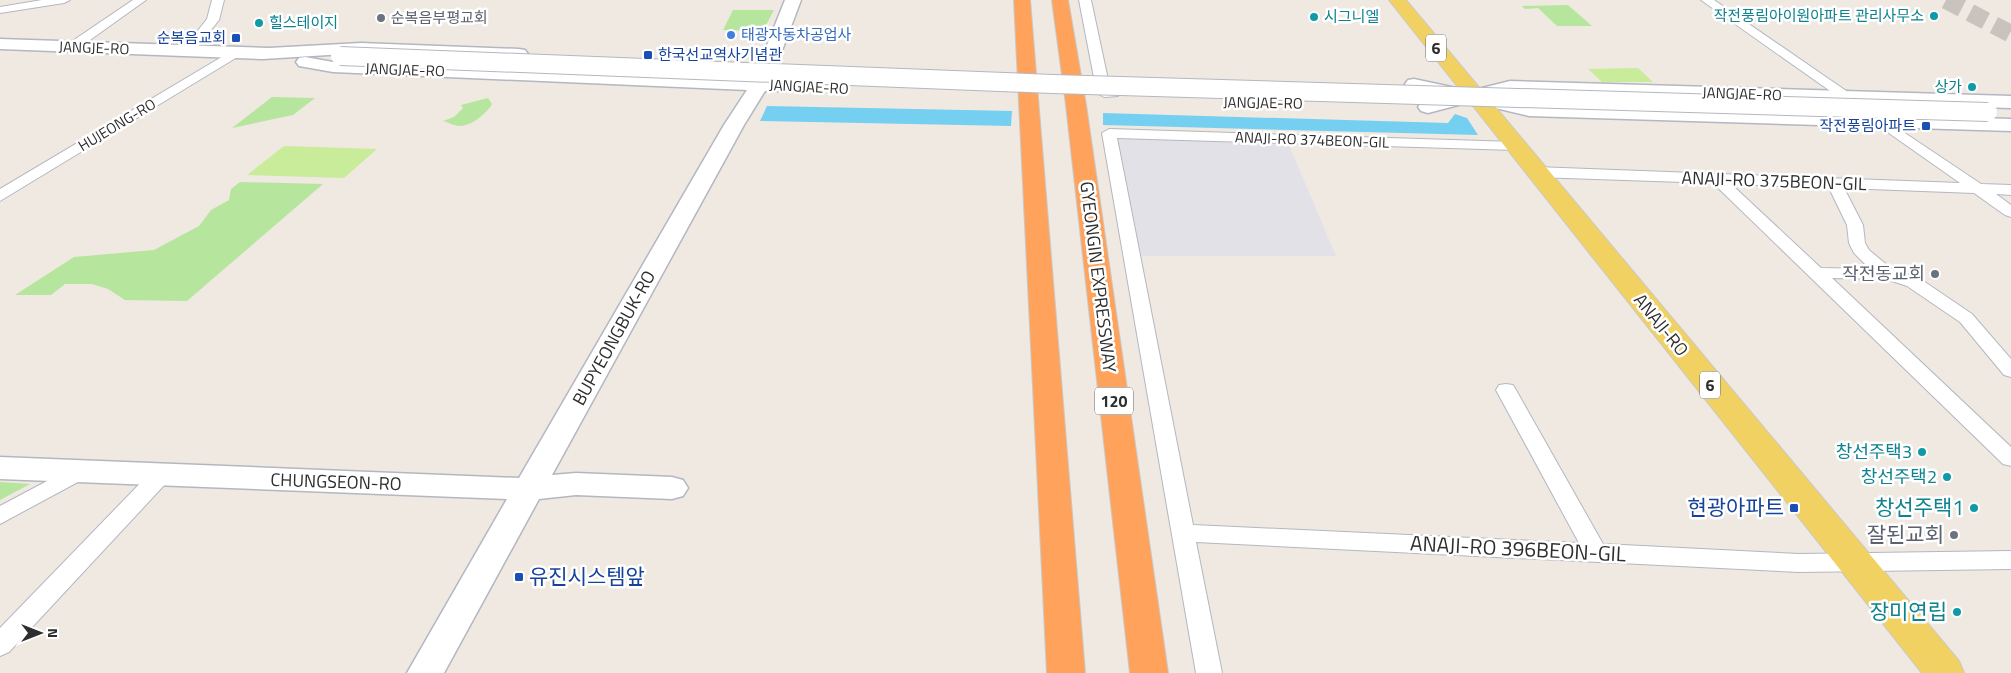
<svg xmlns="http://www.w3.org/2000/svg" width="2011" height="673" viewBox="0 0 2011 673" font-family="'Titillium Web','Noto Sans KR',sans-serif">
<rect width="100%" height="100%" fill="#efe9e1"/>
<path fill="#e3e1e8" d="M 1131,138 L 1289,145 L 1336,256 L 1132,256 L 1117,141 Z"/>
<path fill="#b6e59e" d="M 1568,5 L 1592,26 L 1557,26 L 1538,8 L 1525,9 L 1522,6 Z
M 733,10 L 774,10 L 763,31 L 723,30 Z
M 272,97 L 315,98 L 293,115 L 232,128 Z
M 488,98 L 492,104 C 486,114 472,126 459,126 C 454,126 448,122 443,121 L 454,117 L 463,108 L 461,105 Z
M 240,182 L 323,184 L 187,301 L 125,300 L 108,289 L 92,284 L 65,284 L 51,295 L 15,295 L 74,257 L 154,250 L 199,226 L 211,210 L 229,200 L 231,189 Z
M 0,482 L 30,484 L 0,500 Z"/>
<path fill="#c9ec9a" d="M 1638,68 L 1653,82 L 1602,82 L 1588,69 Z
M 284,146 L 377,149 L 344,178 L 247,175 Z"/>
<path fill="#75cff0" d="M 767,106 L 1012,111 L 1011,126 L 760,121 Z
M 1103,113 L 1448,123 L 1455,114 L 1467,118 L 1478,135 L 1103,125 Z"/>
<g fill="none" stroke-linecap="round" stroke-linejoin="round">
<path stroke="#c8c4bd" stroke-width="18" stroke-dasharray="18 9" stroke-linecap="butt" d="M 1946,0 L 2011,34"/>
<defs>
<path id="street" d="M 42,0 L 70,0 L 64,3 L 0,13 L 0,7 Z
M 133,0 L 146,0 L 76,50 L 68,50 L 66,47 L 68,44 Z
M 212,0 L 224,0 L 219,20 L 192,54 L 184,54 L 182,51 L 184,48 L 207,19 Z
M 1079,0 L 1091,0 L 1110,89 L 1118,90 L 1120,93 L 1118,96 L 1104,97 L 1097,93 Z
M 1701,0 L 1714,0 L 1855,97 L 1848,101 L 1843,100 Z
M 235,49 L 241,53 L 239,56 L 0,201 L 0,189 Z
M 1881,117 L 1981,184 L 2011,185 L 2011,195 L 1996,194 L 2011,205 L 2011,217 L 2005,215 L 1974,193 L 1844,188 L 1863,225 L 1865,243 L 1869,250 L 1893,270 L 1919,278 L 1972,314 L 2011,359 L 2011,377 L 2004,375 L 1960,322 L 1907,286 L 1886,279 L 1832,278 L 2011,447 L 2011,466 L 2003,464 L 1713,183 L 1536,177 L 1528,172 L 1536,167 L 1960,183 L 1876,124 L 1874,121 ZM 1731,184 L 1829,188 L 1847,225 L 1849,243 L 1854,253 L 1870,269 L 1821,268 Z
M 1109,129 L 1515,142 L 1522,146 L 1515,150 L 1117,138 L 1193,525 L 1579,543 L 1496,390 L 1499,385 L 1506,384 L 1513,385 L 1516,390 L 1603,544 L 1799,554 L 2011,551 L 2011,569 L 1799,572 L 1196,542 L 1222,673 L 1196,673 L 1102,133 Z
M 81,463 L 89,466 L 92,471 L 89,476 L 0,524 L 0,506 Z
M 161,467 L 169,470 L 172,475 L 169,480 L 9,652 L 0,656 L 0,628 L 153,470 Z"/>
<path id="secondary" d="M 785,0 L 801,0 L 771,80 L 803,83 L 805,87 L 803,91 L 765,91 L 744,125 L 552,475 L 576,473 L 672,477 L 683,480 L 688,488 L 683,496 L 672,499 L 576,495 L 539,499 L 444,673 L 407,673 L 507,499 L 0,479 L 0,457 L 519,478 L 724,125 L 747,90 L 333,72 L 299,66 L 296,62 L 299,58 L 305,57 L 333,62 L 753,80 Z
M 0,39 L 269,48 L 361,43 L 519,49 L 525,50 L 528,54 L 525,58 L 519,59 L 361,53 L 263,59 L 0,49 Z
M 1414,79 L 1470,91 L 1510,81 L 2011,96 L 2011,108 L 1510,93 L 1494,96 L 1529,104 L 2011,119 L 2011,131 L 1529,116 L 1470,102 L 1428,113 L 1421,111 L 1418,107 L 1421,103 L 1446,97 L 1408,88 L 1405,84 L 1408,80 Z"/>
<path id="primary" d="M 1389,0 L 1406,0 L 1959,661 L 1964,673 L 1922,673 Z"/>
<path id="highway" d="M 1014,0 L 1030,0 L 1085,673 L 1047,673 Z
M 1052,0 L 1068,0 L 1086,105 L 1168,673 L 1130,673 L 1066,105 Z"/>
</defs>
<use href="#street" stroke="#b4b7c1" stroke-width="2"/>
<use href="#secondary" stroke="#b4b7c1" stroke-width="3"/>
<use href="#primary" stroke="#c9c9c9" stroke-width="2"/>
<use href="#highway" stroke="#c9c9c9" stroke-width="2"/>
<use href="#street" fill="#fff" fill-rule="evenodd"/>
<use href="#secondary" fill="#fff" fill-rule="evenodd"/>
<use href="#primary" fill="#f2d163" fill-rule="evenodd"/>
<use href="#highway" fill="#ffa35c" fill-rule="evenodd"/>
<defs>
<path id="secondary-bridge" d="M 340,56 L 1053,84 L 1988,112"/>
</defs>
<use href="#secondary-bridge" stroke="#b4b7c1" stroke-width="20" stroke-linecap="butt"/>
<use href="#secondary-bridge" stroke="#fff" stroke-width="18"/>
</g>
<g fill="#0f9aa8" stroke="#fff" stroke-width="2">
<circle cx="1934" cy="16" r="5"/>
<circle cx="1314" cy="17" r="5"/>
<circle cx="259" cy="23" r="5"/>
<circle cx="1972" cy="87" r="5"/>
<circle cx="1922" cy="452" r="5"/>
<circle cx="1947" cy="477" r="5"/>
<circle cx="1974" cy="508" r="5"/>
<circle cx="1957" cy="612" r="5"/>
</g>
<g fill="#6b7280" stroke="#fff" stroke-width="2">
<circle cx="381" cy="18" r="5"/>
<circle cx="1935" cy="274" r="5"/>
<circle cx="1954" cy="535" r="5"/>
</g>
<circle fill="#3f7fe0" stroke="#fff" stroke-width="2" cx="731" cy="35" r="5"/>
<g fill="#1a4fb4" stroke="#fff" stroke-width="2">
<rect x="231" y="33" width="10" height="10" rx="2.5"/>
<rect x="643" y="50" width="10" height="10" rx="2.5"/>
<rect x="1921" y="121" width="10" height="10" rx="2.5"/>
<rect x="1789" y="503" width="10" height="10" rx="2.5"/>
<rect x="514" y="572" width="10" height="10" rx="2.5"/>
</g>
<g text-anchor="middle" stroke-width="5" stroke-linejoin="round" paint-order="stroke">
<g font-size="15" fill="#0d838f" stroke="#fff" text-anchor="end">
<text x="1924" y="21">작전풍림아이원아파트 관리사무소</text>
<text x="1324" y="22" text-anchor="start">시그니엘</text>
<text x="269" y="28" text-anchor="start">힐스테이지</text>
<text x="1962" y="92">상가</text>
</g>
<g font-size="15" fill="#5b616d" stroke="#fff" text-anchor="start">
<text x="391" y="23">순복음부평교회</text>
</g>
<g font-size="15" fill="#366cbe" stroke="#fff" text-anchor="start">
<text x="741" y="40">태광자동차공업사</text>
</g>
<g font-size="15" fill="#164399" stroke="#fff" text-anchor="end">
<text x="226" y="43">순복음교회</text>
<text x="658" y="60" text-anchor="start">한국선교역사기념관</text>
<text x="1916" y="131">작전풍림아파트</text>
</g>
<g font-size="15" fill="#2e2e2e" stroke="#fff">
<text transform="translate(94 48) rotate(2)" y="5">JANGJE-RO</text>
<text transform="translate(405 70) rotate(2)" y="5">JANGJAE-RO</text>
<text transform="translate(809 87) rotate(3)" y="5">JANGJAE-RO</text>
<text transform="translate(1742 94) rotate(2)" y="5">JANGJAE-RO</text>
<text transform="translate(1263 103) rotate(1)" y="5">JANGJAE-RO</text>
<text transform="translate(117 125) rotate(-31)" y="5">HUJEONG-RO</text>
<text transform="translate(1312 140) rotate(2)" y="5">ANAJI-RO 374BEON-GIL</text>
</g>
<g fill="#fff" stroke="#6d6d6d" stroke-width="1">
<rect x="1426" y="34.5" width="20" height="27" rx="4"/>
<rect x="1700" y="371.5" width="20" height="27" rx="4"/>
<rect x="1095" y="387.5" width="38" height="27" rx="4"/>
</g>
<g font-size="16" font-weight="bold" fill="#2e2e2e">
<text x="1436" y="54">6</text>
<text x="1710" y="391">6</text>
<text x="1114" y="407">120</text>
</g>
<g font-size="18" fill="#2e2e2e" stroke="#fff">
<text transform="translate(1774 181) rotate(2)" y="6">ANAJI-RO 375BEON-GIL</text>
<text transform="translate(1098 277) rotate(83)" y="6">GYEONGIN EXPRESSWAY</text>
<text transform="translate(1661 325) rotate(51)" y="6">ANAJI-RO</text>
<text transform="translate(614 338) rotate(-61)" y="6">BUPYEONGBUK-RO</text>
<text transform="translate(336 482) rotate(2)" y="6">CHUNGSEON-RO</text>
</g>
<g font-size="18" fill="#5b616d" stroke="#fff" text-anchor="end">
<text x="1925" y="280">작전동교회</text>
</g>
<g font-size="18" fill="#0d838f" stroke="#fff" text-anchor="end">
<text x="1912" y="458">창선주택3</text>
<text x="1937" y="483">창선주택2</text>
</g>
<g font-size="21" fill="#164399" stroke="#fff" text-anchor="end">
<text x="1784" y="515">현광아파트</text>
<text x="529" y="584" text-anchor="start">유진시스템앞</text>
</g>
<g font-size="21" fill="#0d838f" stroke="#fff" text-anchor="end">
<text x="1964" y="515">창선주택1</text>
<text x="1947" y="619">장미연립</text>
</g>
<g font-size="21" fill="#5b616d" stroke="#fff" text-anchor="end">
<text x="1944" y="542">잘된교회</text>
</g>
<g font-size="21" fill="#2e2e2e" stroke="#fff">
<text transform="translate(1518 549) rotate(3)" y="7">ANAJI-RO 396BEON-GIL</text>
</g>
</g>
<g transform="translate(40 633) rotate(90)" stroke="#ffffff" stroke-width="4" paint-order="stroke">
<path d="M0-4L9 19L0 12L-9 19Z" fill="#2e2e2e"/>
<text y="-8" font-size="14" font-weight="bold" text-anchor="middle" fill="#2e2e2e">N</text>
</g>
</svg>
